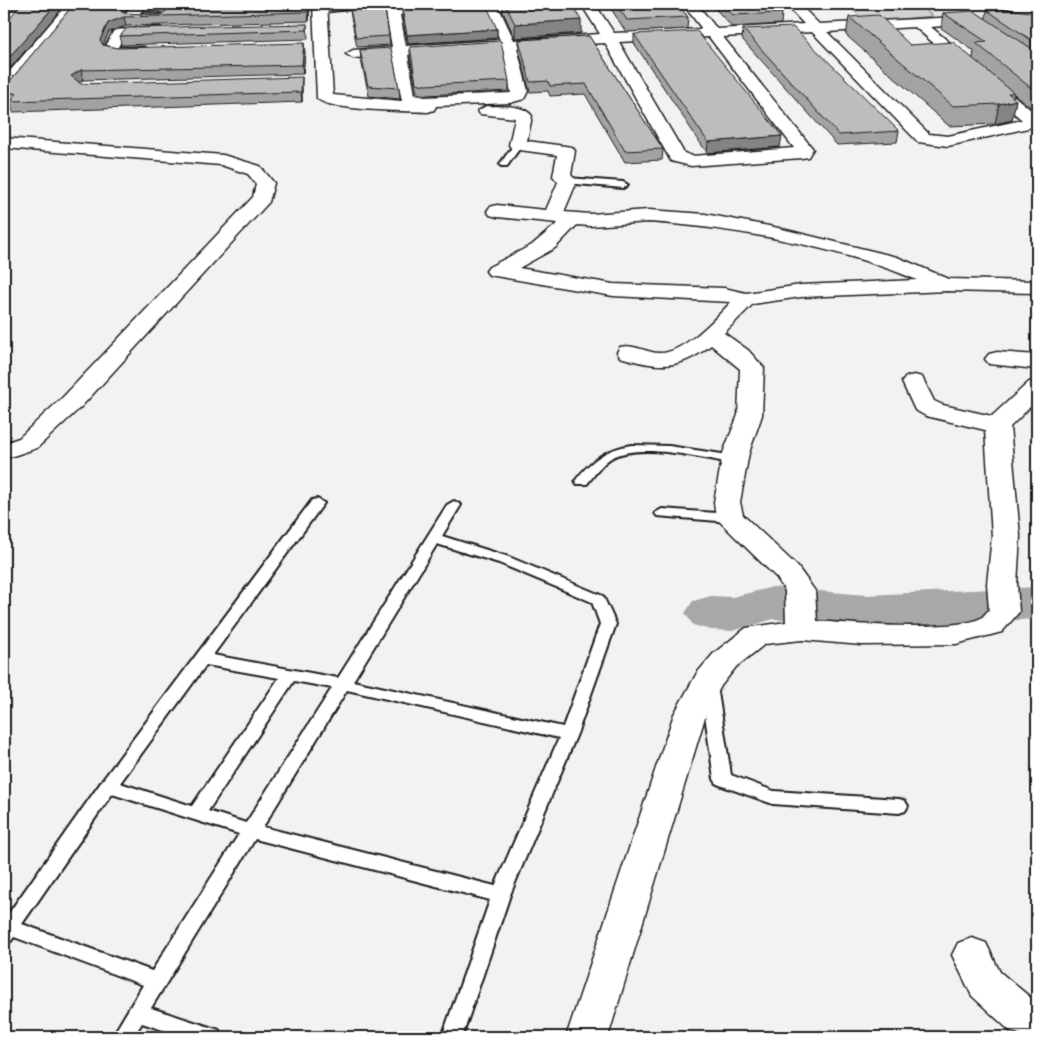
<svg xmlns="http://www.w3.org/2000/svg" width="1041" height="1041" viewBox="0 0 1041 1041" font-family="'Playpen Sans',sans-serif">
<rect width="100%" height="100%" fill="#f2f2f2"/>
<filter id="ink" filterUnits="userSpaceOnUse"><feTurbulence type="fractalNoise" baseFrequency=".02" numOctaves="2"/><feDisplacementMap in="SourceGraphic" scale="10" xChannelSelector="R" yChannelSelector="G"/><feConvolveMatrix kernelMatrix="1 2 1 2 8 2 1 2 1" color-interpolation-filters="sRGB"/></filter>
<g filter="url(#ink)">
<path fill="#e2e2e2" d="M 917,4 L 985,4 L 1011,12 L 1037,71 L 958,15 L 933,16 Z"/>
<path fill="#d2d2d2" stroke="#777" d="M 846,4 L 917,4 L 933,16 L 866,22 Z"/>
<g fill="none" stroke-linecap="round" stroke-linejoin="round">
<path fill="#a8a8a8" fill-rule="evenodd" d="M 773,587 L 866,595 L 1037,587 L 1037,619 L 866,629 L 774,619 L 732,631 L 711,630 L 693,625 L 685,613 L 693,601 L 711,596 L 732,597 Z"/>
<defs>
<path id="lane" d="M 373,4 L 398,4 L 322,12 L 319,10 Z
M 515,143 L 522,145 L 507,166 L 501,166 L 500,164 Z
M 568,178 L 623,182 L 628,185 L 623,188 L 565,183 L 565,179 Z
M 632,445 L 669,446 L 735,456 L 741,460 L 735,464 C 703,458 640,442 611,458 C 601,464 594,476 587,484 L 577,484 L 575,481 C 591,460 606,449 632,445 Z
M 317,499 L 324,503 L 213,655 L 338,678 L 447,505 L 454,501 L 461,505 L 442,536 L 509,557 L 603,596 L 616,624 L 577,734 L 510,895 L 462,1037 L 442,1037 L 490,900 L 255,839 L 151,1008 L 219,1030 L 222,1037 L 184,1037 L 142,1023 L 133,1037 L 112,1037 L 143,985 L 14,937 L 11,941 L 4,943 L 4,920 L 102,781 L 312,500 ZM 437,544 L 499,563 L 592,602 L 600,624 L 563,727 L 353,681 ZM 206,665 L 279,678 L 192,806 L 120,783 ZM 294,681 L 332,688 L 246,823 L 208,811 ZM 347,690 L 559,738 L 495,886 L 263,827 ZM 112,794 L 239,834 L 152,971 L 22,924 Z
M 662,509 L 730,514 L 737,518 L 730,522 L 657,516 L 655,513 Z
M 709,681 L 715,682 L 717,686 L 731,775 L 774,791 L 899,799 L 905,801 L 908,806 L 905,811 L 899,813 L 773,804 L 717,784 L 714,779 L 701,686 L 703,682 Z"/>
<path id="street" d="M 4,4 L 19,4 L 17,7 L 4,10 Z
M 67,4 L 81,4 L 10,91 L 4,93 L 4,78 Z
M 132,4 L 146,4 L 140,13 L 161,14 L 168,18 L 161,22 L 125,20 L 123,17 Z
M 313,4 L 327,4 L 333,95 L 402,101 L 393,56 L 353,58 L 346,54 L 353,50 L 392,47 L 386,13 L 388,10 L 402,6 L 560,4 L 553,8 L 500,10 L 514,40 L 600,34 L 581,4 L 595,4 L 614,33 L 702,29 L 683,4 L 697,4 L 717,29 L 804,24 L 785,4 L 799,4 L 819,24 L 978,16 L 985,20 L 983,23 L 931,27 L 1037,115 L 1037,126 L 948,146 L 918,142 L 812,32 L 723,37 L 813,149 L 808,157 L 802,158 L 691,166 L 671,161 L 605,43 L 517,48 L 528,91 L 524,99 L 510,103 L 436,106 L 434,110 L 428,112 C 409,111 326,111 317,98 ZM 487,10 L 500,40 L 406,46 L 400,15 ZM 915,27 L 1022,120 L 948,136 L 929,134 L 827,32 ZM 709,37 L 794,148 L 692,156 L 684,153 L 619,42 ZM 503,49 L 511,93 L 425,97 L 415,95 L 408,55 Z
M 160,27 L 167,31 L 165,34 L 123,37 L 118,47 L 144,47 L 151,51 L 149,54 L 120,56 L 105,53 L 103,50 L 114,30 Z
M 486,106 C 500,107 523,103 532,116 L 527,141 L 572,147 L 575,151 L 571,175 L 577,181 L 564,212 L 590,214 L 649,210 L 705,214 L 774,227 L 897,257 L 949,279 L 1037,281 L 1037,293 L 947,291 L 801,297 L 753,304 L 724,333 L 748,350 L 764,368 L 762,415 L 749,453 L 740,502 L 743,515 L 797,566 L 810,584 L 815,591 L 817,621 C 848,624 956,632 981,618 C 984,616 986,612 989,610 L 987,584 L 992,536 L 985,430 L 926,416 L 915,410 L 902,382 L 906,377 L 914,375 L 922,377 L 934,401 L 943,405 L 992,416 L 1029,382 L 1037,380 L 1037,400 L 1010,427 L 1020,536 L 1017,584 L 1019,612 L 1002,632 L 956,644 L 862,645 L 802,640 L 765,644 L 736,667 L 721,686 L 706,714 L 608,1037 L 566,1037 L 674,714 L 697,673 L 714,653 L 746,628 L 786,622 L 785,591 L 777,578 L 716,518 L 714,502 L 723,453 L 738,415 L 740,369 L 711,345 C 678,371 658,368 620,357 L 617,352 L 620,347 C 634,344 645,352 658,353 C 682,355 716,318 731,302 L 613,296 L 489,275 L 486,271 L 489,267 L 532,245 L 558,223 L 497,217 L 490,215 L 487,211 L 490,207 L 497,205 L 546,210 L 558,182 L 553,176 L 557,155 L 512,149 L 509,145 L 515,118 L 480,114 L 478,111 ZM 649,222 C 735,228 837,246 917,280 L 801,285 L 746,293 L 724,288 L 613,284 L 519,268 L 555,248 L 577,225 L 590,226 Z
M 4,138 L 223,155 L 260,166 L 274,183 L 269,202 L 81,407 L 37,448 L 4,459 L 4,443 L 19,438 L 63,397 L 253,197 L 256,184 L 248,174 L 221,165 L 4,148 Z
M 997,352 L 1037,355 L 1037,369 L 989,364 L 985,359 L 989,354 Z
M 972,938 L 986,943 L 1000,972 L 1037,1003 L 1037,1037 L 1029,1037 L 1010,1031 L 972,996 L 952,955 L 958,943 Z"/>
<path id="secondary" d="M 1002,4 L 1023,4 L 1037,8 L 1037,16 L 1004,7 Z"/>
<path id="highway" d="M 1037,5 L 1037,13 L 1023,12 L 1021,9 L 1023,6 Z"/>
</defs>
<use href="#lane" stroke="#1c1c1c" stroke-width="4"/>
<use href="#street" stroke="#1c1c1c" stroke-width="3"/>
<use href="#secondary" stroke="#1c1c1c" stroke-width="3"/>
<use href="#highway" stroke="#1c1c1c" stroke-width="3"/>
<use href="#lane" fill="#fff" fill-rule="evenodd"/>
<use href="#street" fill="#fff" fill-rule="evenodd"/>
<use href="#secondary" fill="#fff" fill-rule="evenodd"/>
<use href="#highway" fill="#fff" fill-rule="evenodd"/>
</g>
<path fill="#a3a3a3" stroke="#1c1c1c" d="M 74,4 L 130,4 L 124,13 L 160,15 L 162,13 L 161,12 L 143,11 L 142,4 L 310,4 L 309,21 L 126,26 L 109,32 L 103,45 L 118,48 L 305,52 L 303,74 L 83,80 L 79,82 L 81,84 L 302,87 L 302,102 L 13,112 L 11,103 L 4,103 L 4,84 L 9,82 Z
M 349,4 L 385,4 L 385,10 L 389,36 L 390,45 L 357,47 L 350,11 Z
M 503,4 L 571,4 L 581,33 L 515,38 L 503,12 Z
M 608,4 L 677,4 L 688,17 L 687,29 L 626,32 Z
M 711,4 L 772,4 L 782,13 L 781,24 L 732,27 Z
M 402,8 L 497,29 L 497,38 L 408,44 L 402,17 Z
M 987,10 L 1037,13 L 1037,111 L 1035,111 L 1014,94 L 1013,98 L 1016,100 L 1012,120 L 995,124 L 949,126 L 846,35 L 849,17 L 910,45 L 973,58 L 974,51 L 941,28 L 943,13 L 986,18 Z
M 307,24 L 308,39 L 121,45 L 120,36 Z
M 743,29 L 899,131 L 897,142 L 837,145 L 742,39 Z
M 634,34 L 780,147 L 707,153 L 634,43 Z
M 589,36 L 663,149 L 662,160 L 625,162 L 585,94 L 550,96 L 548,91 L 530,92 L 519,50 L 519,40 Z
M 410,47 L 509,81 L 509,91 L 425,95 L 417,93 L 410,57 Z
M 360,50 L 399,88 L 400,99 L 369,96 L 361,60 Z"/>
<path fill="#848484" stroke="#1c1c1c" d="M 56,4 L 66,4 L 4,75 L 4,63 Z
M 122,4 L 130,4 L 121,17 L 120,8 Z
M 309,4 L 310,4 L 309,21 L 308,12 Z
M 124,17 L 126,26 L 109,32 L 101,49 L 100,40 L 108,23 Z
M 581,20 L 581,33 L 515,38 L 515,24 Z
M 497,29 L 497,38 L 408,44 L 407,35 Z
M 304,43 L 305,52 L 303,74 L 302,65 Z
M 81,70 L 83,80 L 73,86 L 71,76 Z
M 302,77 L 302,102 L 301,92 Z
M 1016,100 L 1012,120 L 995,124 L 999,104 Z
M 782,136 L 780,147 L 707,153 L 708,142 Z"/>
<path fill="#bdbdbd" stroke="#1c1c1c" d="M 21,4 L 56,4 L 4,63 L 4,25 Z
M 74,4 L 122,4 L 120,8 L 123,13 L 160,15 L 168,10 L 161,4 L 309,4 L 308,12 L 124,17 L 108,23 L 100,40 L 103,45 L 118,48 L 304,43 L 302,65 L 81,70 L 71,76 L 81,84 L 302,77 L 301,92 L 11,101 L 17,93 L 4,93 L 4,84 L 9,82 Z
M 349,4 L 384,4 L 389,36 L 356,38 Z
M 486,4 L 497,29 L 407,35 L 402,8 Z
M 505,4 L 571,4 L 581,20 L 515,24 Z
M 616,4 L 677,4 L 688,17 L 627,20 Z
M 722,4 L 772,4 L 782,13 L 733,15 Z
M 987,10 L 1015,10 L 1037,13 L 1037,44 Z
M 974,11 L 1037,52 L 1037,93 L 976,43 L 987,42 L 943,13 Z
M 879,15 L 910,45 L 953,42 L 1014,93 L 1008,93 L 1016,100 L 999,104 L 953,106 L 849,17 Z
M 307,24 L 307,30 L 120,36 L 127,28 Z
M 793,27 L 899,131 L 839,135 L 743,29 Z
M 697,31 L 782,136 L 708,142 L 634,34 Z
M 589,36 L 663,149 L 625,151 L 586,84 L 550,86 L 548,81 L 530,82 L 519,40 Z
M 501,41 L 509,81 L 425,85 L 416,83 L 410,47 Z
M 391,48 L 399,88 L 368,86 L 360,50 Z"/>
</g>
<rect width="1041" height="1041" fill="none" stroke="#fff" stroke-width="20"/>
<rect x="10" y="10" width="1021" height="1021" fill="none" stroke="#1c1c1c" stroke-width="2" filter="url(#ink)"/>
</svg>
